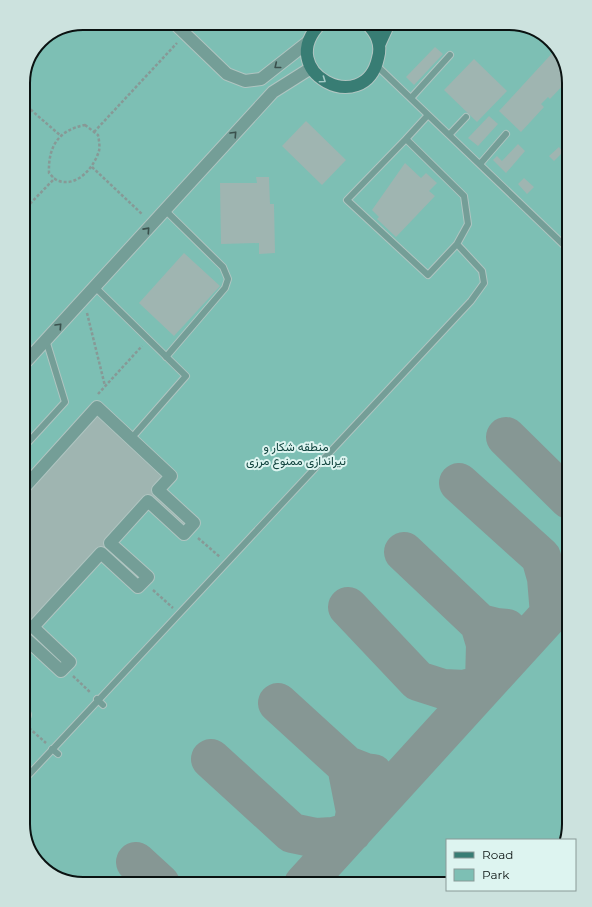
<svg xmlns="http://www.w3.org/2000/svg" width="592" height="907" viewBox="0 0 592 907" font-family="Montserrat,Vazirmatn,sans-serif">
<rect width="100%" height="100%" fill="#d0e7e3"/>
<path fill="#7dbfb4" d="M 83,23 L 513,23 L 542,33 L 563,56 L 569,83 L 569,828 L 565,840 L 447,840 L 447,884 L 79,884 L 50,874 L 29,851 L 23,824 L 23,79 L 41,40 Z"/>
<g fill="none" stroke-linecap="round" stroke-linejoin="round">
<path stroke="#869794" stroke-width="40" d="M 506,437 L 569,499
M 459,483 L 541,557 L 547,578 L 550,614
M 404,552 L 480,624 L 496,628 L 507,629
M 348,607 L 418,681 L 443,689 L 465,690 L 485,684 L 486,644 L 480,624
M 278,703 L 347,766 L 365,773 L 373,774
M 211,759 L 292,833 L 316,838 L 333,837 L 352,832 L 356,812 L 347,766
M 136,862 L 160,884
M 304,884 L 550,614 L 569,602"/>
</g>
<path fill="#9fb5b1" d="M 535,31 L 542,33 L 556,49 L 555,49 Z
M 435,47 L 443,54 L 414,85 L 406,77 Z
M 556,49 L 563,56 L 568,80 L 550,99 L 548,97 L 541,104 L 544,107 L 521,132 L 499,111 Z
M 474,59 L 507,91 L 477,122 L 444,90 Z
M 489,116 L 498,124 L 478,146 L 468,138 Z
M 306,121 L 346,160 L 322,185 L 282,146 Z
M 518,144 L 525,151 L 506,173 L 493,160 L 497,156 L 502,161 Z
M 559,147 L 563,152 L 554,161 L 549,156 Z
M 405,163 L 421,178 L 426,173 L 437,183 L 429,191 L 435,196 L 396,237 L 377,219 L 379,217 L 372,210 Z
M 256,177 L 269,177 L 270,204 L 274,204 L 275,253 L 259,254 L 259,243 L 221,244 L 220,183 L 257,183 Z
M 524,178 L 534,187 L 527,194 L 518,184 Z
M 184,253 L 220,286 L 174,336 L 139,303 Z
M 97,407 L 171,476 L 158,490 L 194,523 L 184,534 L 148,501 L 110,543 L 148,577 L 138,587 L 101,553 L 33,627 L 70,662 L 61,671 L 23,638 L 23,489 Z"/>
<g fill="none" stroke-linecap="round" stroke-linejoin="round">
<defs>
<path id="lane" d="M 377,66 L 569,250
M 411,98 L 450,55
M 449,135 L 466,117
M 406,139 L 347,200 L 428,275 L 457,244
M 480,164 L 506,134
M 165,210 L 223,267 L 228,279 L 225,288 L 166,357
M 95,287 L 186,376 L 136,433
M 23,448 L 65,402 L 46,340
M 97,699 L 103,705
M 52,749 L 58,754
M 23,781 L 471,301 L 484,283 L 482,271 L 457,244 L 468,224 L 464,196 L 406,139 L 428,115"/>
<path id="street" d="M 174,23 L 227,74 L 245,81 L 261,79 L 308,42
M 23,365 L 273,92 L 311,68
M 23,638 L 24,637 L 61,671 L 70,662 L 33,627 L 101,553 L 138,587 L 148,577 L 110,543 L 148,501 L 184,534 L 194,523 L 158,490 L 171,476 L 97,407 L 23,489
M 23,716 L 25,715 L 23,713"/>
<path id="secondary" d="M 321,23 C 272,72 365,119 378,58 C 382,44 376,32 366,23
M 379,45 L 389,23"/>
</defs>
<use href="#lane" stroke="#b0c5c1" stroke-width="8"/>
<use href="#street" stroke="#b0c5c1" stroke-width="14"/>
<use href="#secondary" stroke="#b0c5c1" stroke-width="14"/>
<path stroke="#879996" stroke-width="2.5" stroke-dasharray="3 2" stroke-linecap="butt" d="M 23,103 L 61,136
M 23,112 L 28,107
M 85,125 L 98,135 C 99,140 100,146 99,151 C 94,167 78,187 59,181 C 55,180 52,176 49,173 C 48,147 58,130 85,125 Z
M 94,132 L 177,43
M 92,167 L 143,215
M 23,211 L 55,178
M 87,313 L 105,386
M 98,394 L 142,346
M 198,538 L 220,557
M 153,590 L 173,608
M 73,676 L 91,693
M 29,728 L 46,743"/>
<use href="#lane" stroke="#749e97" stroke-width="6"/>
<use href="#street" stroke="#749e97" stroke-width="12"/>
<use href="#secondary" stroke="#387d74" stroke-width="12"/>
</g>
<defs><path id="oneway-chevron" d="M-2-3.5L2.5 0L-2 3.5" fill="none" stroke-width="1.6" stroke-linecap="round" stroke-linejoin="round"/></defs>
<g stroke="#3a514d">
<use href="#oneway-chevron" transform="translate(277 66) rotate(141)"/>
<use href="#oneway-chevron" transform="translate(234 134) rotate(-47)"/>
<use href="#oneway-chevron" transform="translate(147 230) rotate(-48)"/>
<use href="#oneway-chevron" transform="translate(59 326) rotate(-47)"/>
</g>
<use stroke="#a3cac5" href="#oneway-chevron" transform="translate(323 80) rotate(35)"/>
<g text-anchor="middle" stroke-width="4" stroke-linejoin="round" paint-order="stroke">
<g font-size="12" fill="#10433d" stroke="#ddf4f0">
<text x="296" y="451">منطقه شکار و<tspan x="296" dy="14">تیراندازی ممنوع مرزی</tspan></text>
</g>
</g>
<path d="M0 0H592V907H0ZM83 30H509A53 53 0 0 1 562 83V824A53 53 0 0 1 509 877H83A53 53 0 0 1 30 824V83A53 53 0 0 1 83 30Z" fill="#cce2de" fill-rule="evenodd"/>
<path fill="none" stroke="#0a1211" stroke-width="2" d="M83 30H509A53 53 0 0 1 562 83V824A53 53 0 0 1 509 877H83A53 53 0 0 1 30 824V83A53 53 0 0 1 83 30Z"/>
<rect x="446" y="839" width="130" height="52" fill="#ddf4f0" stroke="#899a97"/>
<rect x="454" y="852" width="20" height="6" fill="#387d74" stroke="#899a97"/>
<text x="482" y="859" font-size="12" fill="#0a1211">Road</text>
<rect x="454" y="869" width="20" height="12" fill="#7dbfb4" stroke="#899a97"/>
<text x="482" y="879" font-size="12" fill="#0a1211">Park</text>
</svg>
